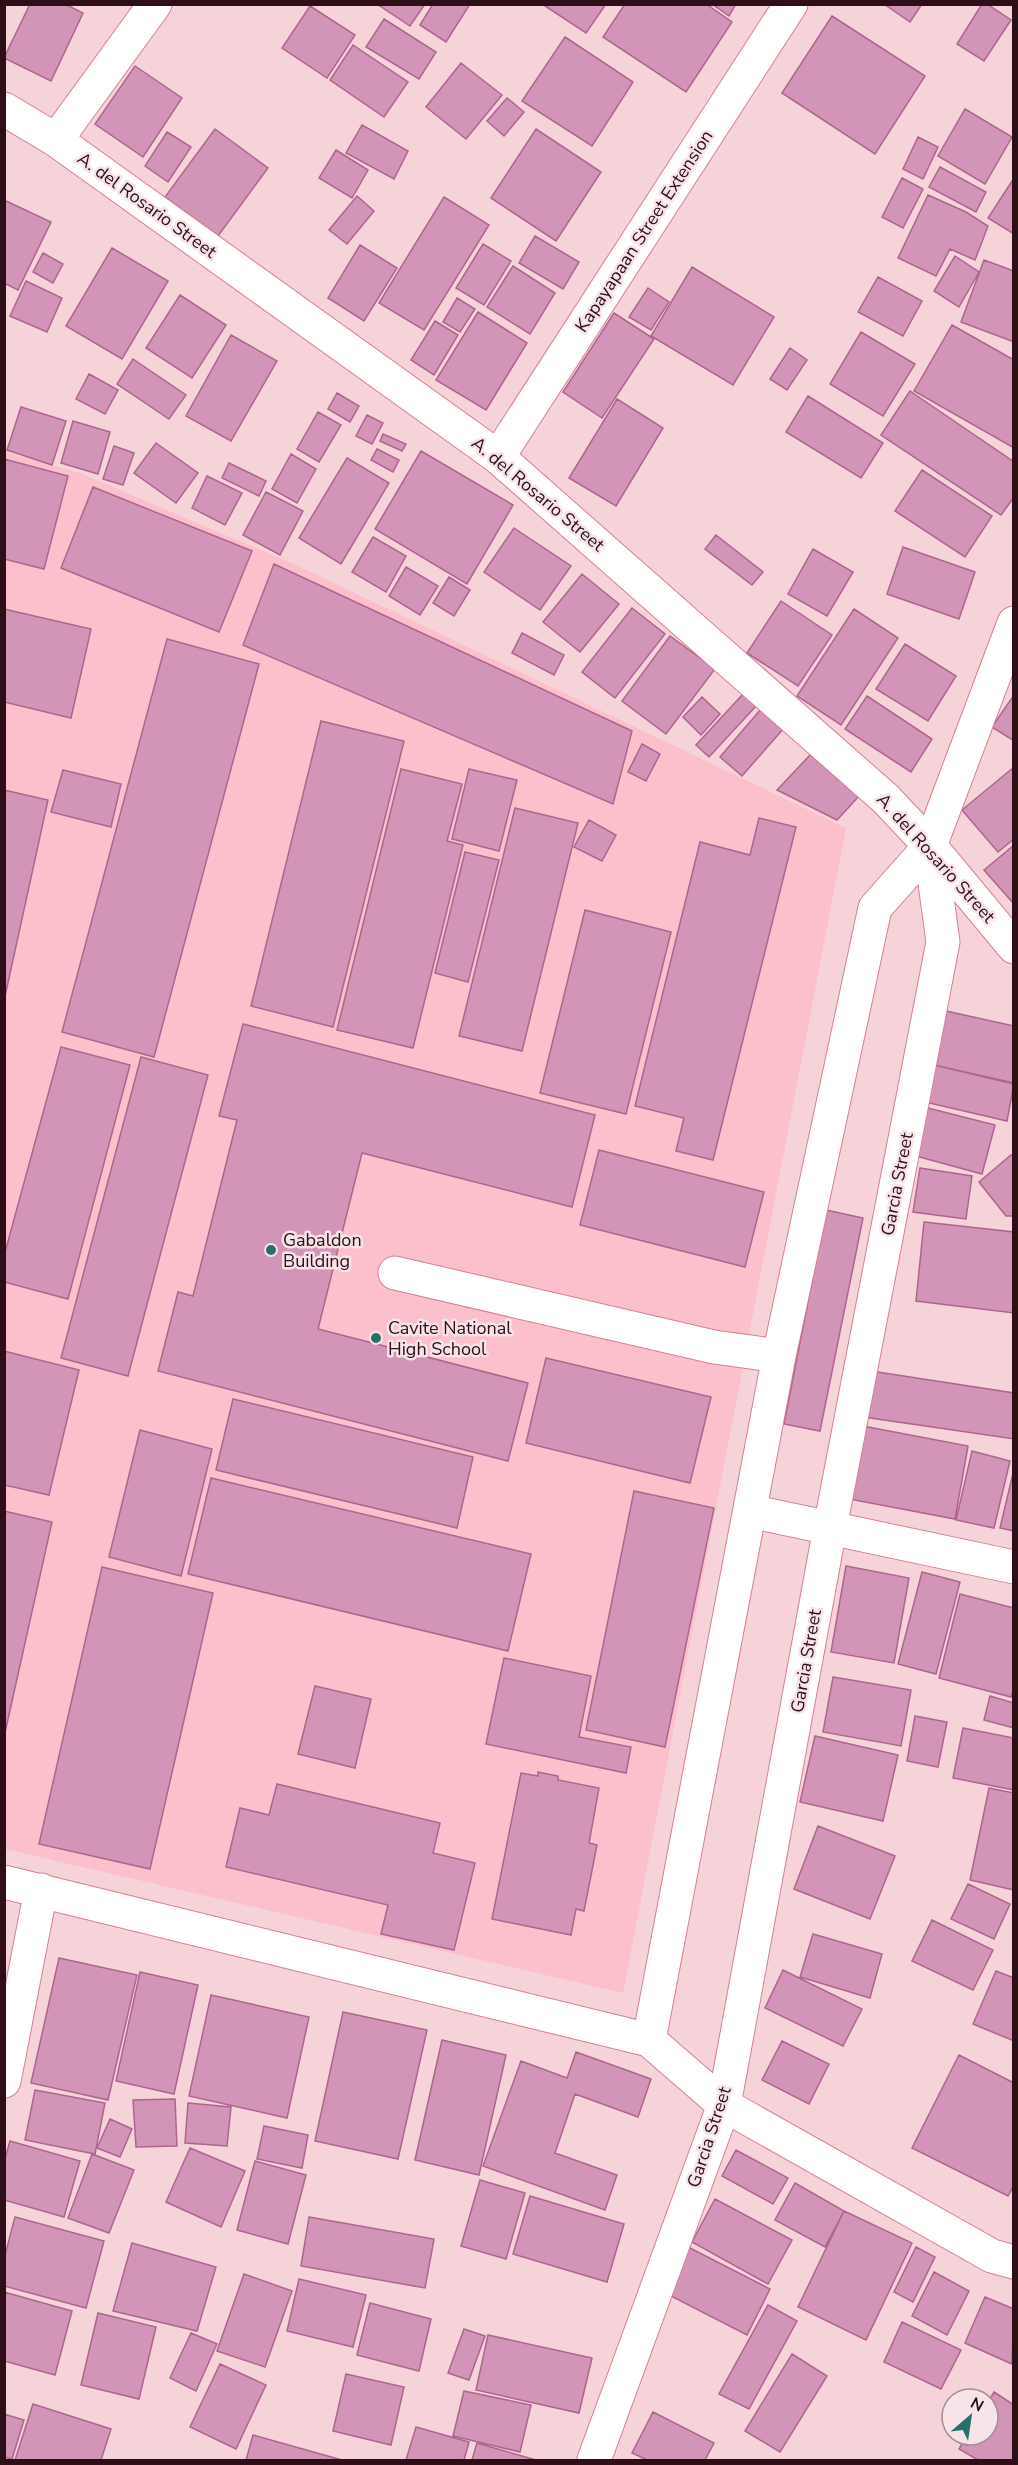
<svg xmlns="http://www.w3.org/2000/svg" width="1018" height="2465" viewBox="0 0 1018 2465" font-family="'Nunito Sans',sans-serif">
<rect width="100%" height="100%" fill="#f6d2d9"/>
<path fill="#fbc0cc" d="M 5,452 L 80,473 L 296,565 L 846,828 L 623,1993 L 5,1849 Z"/>
<path fill="#d395b7" stroke="#ad658f" stroke-width="1.5" d="M 30,4 L 65,4 L 83,13 L 51,81 L 4,58 Z
M 377,4 L 425,4 L 410,26 Z
M 433,4 L 470,4 L 446,42 L 420,25 Z
M 542,4 L 606,4 L 586,33 Z
M 625,4 L 706,4 L 732,22 L 686,92 L 603,37 Z
M 712,4 L 736,4 L 729,16 Z
M 884,4 L 922,4 L 910,22 Z
M 982,4 L 987,4 L 1011,20 L 984,61 L 957,44 Z
M 310,6 L 355,35 L 327,78 L 282,48 Z
M 832,16 L 925,76 L 875,154 L 782,93 Z
M 384,19 L 436,52 L 419,79 L 366,47 Z
M 565,37 L 633,82 L 592,146 L 522,101 Z
M 353,45 L 408,82 L 384,117 L 330,80 Z
M 461,63 L 502,95 L 466,139 L 426,107 Z
M 135,66 L 182,98 L 143,157 L 95,124 Z
M 507,98 L 524,112 L 504,136 L 487,121 Z
M 965,109 L 1012,137 L 985,184 L 938,156 Z
M 362,125 L 408,151 L 394,179 L 346,153 Z
M 215,129 L 268,168 L 218,236 L 165,197 Z
M 536,129 L 601,172 L 556,241 L 491,198 Z
M 167,132 L 191,147 L 168,182 L 145,166 Z
M 918,137 L 938,147 L 923,179 L 903,169 Z
M 336,150 L 368,170 L 352,198 L 319,178 Z
M 940,167 L 986,192 L 976,212 L 929,187 Z
M 902,178 L 923,189 L 903,228 L 882,217 Z
M 1014,178 L 1014,234 L 988,218 Z
M 928,195 L 966,212 L 988,226 L 975,260 L 950,249 L 936,276 L 898,258 Z
M 357,196 L 374,211 L 347,244 L 329,230 Z
M 444,197 L 489,225 L 424,330 L 379,303 Z
M 4,200 L 51,222 L 18,290 L 4,283 Z
M 535,236 L 579,262 L 563,289 L 519,263 Z
M 483,244 L 511,261 L 484,305 L 456,288 Z
M 360,245 L 397,268 L 364,321 L 328,298 Z
M 112,248 L 168,281 L 122,359 L 66,326 Z
M 43,253 L 63,264 L 53,283 L 33,272 Z
M 955,256 L 979,272 L 959,307 L 934,291 Z
M 984,260 L 1014,271 L 1014,342 L 961,322 Z
M 513,266 L 555,293 L 530,334 L 487,307 Z
M 692,267 L 774,317 L 733,385 L 651,336 Z
M 878,277 L 922,301 L 903,336 L 858,312 Z
M 26,281 L 62,298 L 47,332 L 10,316 Z
M 648,288 L 669,302 L 651,330 L 629,317 Z
M 180,295 L 226,325 L 192,378 L 146,348 Z
M 457,298 L 475,309 L 460,332 L 443,322 Z
M 478,312 L 527,343 L 486,410 L 436,380 Z
M 614,313 L 654,339 L 602,418 L 563,392 Z
M 435,321 L 458,335 L 434,375 L 411,360 Z
M 952,325 L 1014,360 L 1014,448 L 914,391 Z
M 861,332 L 915,364 L 883,416 L 830,384 Z
M 231,335 L 277,361 L 231,441 L 186,416 Z
M 790,348 L 807,360 L 787,390 L 770,379 Z
M 133,359 L 186,395 L 169,419 L 117,384 Z
M 89,374 L 118,390 L 105,414 L 76,399 Z
M 910,391 L 1014,462 L 1014,497 L 1001,515 L 881,435 Z
M 337,393 L 359,406 L 350,422 L 328,409 Z
M 808,396 L 883,443 L 861,478 L 786,432 Z
M 617,399 L 663,428 L 616,506 L 569,478 Z
M 21,407 L 66,421 L 52,465 L 7,450 Z
M 318,412 L 341,425 L 319,462 L 297,449 Z
M 367,415 L 383,423 L 372,444 L 356,436 Z
M 73,421 L 110,432 L 98,474 L 61,463 Z
M 383,434 L 406,444 L 402,451 L 380,441 Z
M 156,443 L 198,473 L 176,503 L 134,473 Z
M 114,446 L 134,453 L 123,485 L 103,479 Z
M 377,449 L 399,460 L 393,472 L 371,460 Z
M 421,451 L 513,505 L 467,584 L 375,529 Z
M 291,454 L 316,469 L 297,503 L 272,489 Z
M 347,458 L 389,483 L 341,564 L 299,538 Z
M 4,459 L 68,476 L 44,569 L 4,559 Z
M 229,463 L 266,481 L 259,496 L 222,478 Z
M 922,470 L 992,516 L 965,557 L 895,511 Z
M 207,476 L 242,493 L 225,525 L 192,508 Z
M 93,487 L 252,551 L 219,632 L 61,568 Z
M 266,492 L 303,511 L 280,555 L 243,535 Z
M 514,528 L 571,566 L 540,610 L 484,572 Z
M 716,535 L 763,572 L 752,585 L 705,549 Z
M 373,537 L 406,556 L 386,592 L 352,572 Z
M 903,547 L 975,572 L 959,619 L 887,594 Z
M 813,549 L 853,572 L 827,616 L 788,594 Z
M 274,564 L 632,731 L 613,804 L 243,645 Z
M 406,567 L 438,586 L 420,615 L 389,596 Z
M 582,574 L 619,604 L 580,652 L 543,622 Z
M 449,577 L 470,590 L 454,616 L 433,603 Z
M 781,601 L 832,635 L 798,686 L 747,653 Z
M 632,608 L 665,634 L 615,698 L 582,672 Z
M 4,609 L 91,629 L 71,718 L 4,702 Z
M 854,609 L 898,638 L 841,725 L 797,696 Z
M 522,633 L 564,655 L 554,675 L 512,653 Z
M 670,636 L 715,669 L 666,734 L 622,701 Z
M 167,639 L 259,664 L 154,1057 L 62,1032 Z
M 905,644 L 956,676 L 928,721 L 876,689 Z
M 743,694 L 756,706 L 709,757 L 696,745 Z
M 1014,695 L 1014,741 L 992,727 Z
M 867,696 L 932,739 L 911,772 L 845,729 Z
M 702,697 L 720,714 L 701,735 L 683,717 Z
M 761,709 L 784,728 L 742,776 L 720,757 Z
M 321,721 L 404,741 L 333,1027 L 251,1006 Z
M 642,744 L 660,754 L 646,781 L 628,772 Z
M 811,754 L 859,796 L 837,820 L 777,790 Z
M 1014,767 L 1014,839 L 998,852 L 962,810 Z
M 401,769 L 462,784 L 447,841 L 463,845 L 413,1048 L 337,1030 Z
M 469,769 L 517,780 L 499,851 L 452,839 Z
M 63,770 L 121,784 L 111,827 L 51,812 Z
M 4,790 L 48,800 L 4,1001 Z
M 515,808 L 578,823 L 522,1051 L 459,1036 Z
M 759,818 L 796,827 L 713,1160 L 676,1151 L 684,1118 L 635,1106 L 700,842 L 750,855 Z
M 589,820 L 616,835 L 602,861 L 574,847 Z
M 1014,845 L 1014,904 L 984,870 Z
M 465,852 L 499,860 L 468,982 L 435,973 Z
M 585,910 L 671,932 L 626,1114 L 540,1093 Z
M 946,1011 L 1014,1026 L 1014,1083 L 934,1065 Z
M 243,1024 L 595,1115 L 572,1207 L 362,1153 L 318,1329 L 528,1383 L 508,1461 L 158,1371 L 178,1292 L 193,1296 L 237,1120 L 219,1116 Z
M 61,1047 L 130,1065 L 68,1299 L 4,1282 L 4,1256 Z
M 141,1057 L 208,1075 L 128,1376 L 61,1358 Z
M 934,1065 L 1014,1084 L 1007,1121 L 925,1102 Z
M 924,1107 L 995,1125 L 982,1174 L 912,1155 Z
M 599,1150 L 764,1192 L 745,1267 L 580,1225 Z
M 1011,1155 L 1014,1157 L 1014,1216 L 1006,1216 L 979,1182 Z
M 920,1168 L 972,1176 L 966,1219 L 913,1212 Z
M 826,1210 L 863,1218 L 820,1431 L 784,1424 Z
M 924,1222 L 1014,1232 L 1014,1313 L 916,1301 Z
M 4,1351 L 79,1370 L 49,1495 L 4,1485 Z
M 546,1358 L 711,1397 L 690,1483 L 526,1443 Z
M 871,1371 L 1014,1393 L 1014,1439 L 864,1417 Z
M 233,1399 L 473,1457 L 457,1528 L 216,1470 Z
M 863,1426 L 968,1446 L 955,1519 L 849,1499 Z
M 140,1430 L 212,1449 L 181,1576 L 109,1557 Z
M 972,1451 L 1010,1461 L 994,1528 L 956,1520 Z
M 1014,1469 L 1014,1531 L 1000,1528 Z
M 211,1478 L 531,1554 L 508,1651 L 188,1574 Z
M 634,1491 L 714,1508 L 665,1747 L 586,1730 Z
M 4,1511 L 52,1522 L 4,1737 Z
M 846,1566 L 909,1578 L 894,1663 L 831,1652 Z
M 102,1567 L 213,1593 L 150,1869 L 39,1844 Z
M 922,1572 L 960,1582 L 936,1674 L 898,1664 Z
M 960,1594 L 1014,1608 L 1014,1689 L 1011,1697 L 939,1678 Z
M 504,1658 L 591,1676 L 579,1737 L 631,1747 L 626,1773 L 486,1744 Z
M 833,1677 L 911,1690 L 901,1746 L 823,1732 Z
M 315,1686 L 371,1699 L 355,1768 L 298,1754 Z
M 990,1696 L 1014,1703 L 1014,1728 L 984,1720 Z
M 915,1716 L 947,1722 L 938,1767 L 907,1761 Z
M 963,1728 L 1014,1738 L 1014,1790 L 953,1778 Z
M 815,1736 L 898,1755 L 883,1821 L 800,1802 Z
M 538,1772 L 558,1776 L 558,1780 L 599,1788 L 589,1843 L 597,1845 L 584,1911 L 576,1909 L 571,1935 L 492,1919 L 521,1773 L 538,1776 Z
M 277,1784 L 440,1823 L 433,1853 L 475,1863 L 454,1950 L 381,1934 L 388,1905 L 226,1867 L 240,1808 L 269,1815 Z
M 989,1788 L 1014,1793 L 1014,1890 L 970,1880 Z
M 818,1826 L 895,1856 L 870,1919 L 794,1889 Z
M 968,1884 L 1010,1904 L 994,1939 L 951,1919 Z
M 932,1920 L 993,1950 L 973,1990 L 912,1961 Z
M 813,1934 L 882,1954 L 870,1998 L 800,1977 Z
M 59,1958 L 137,1975 L 108,2100 L 31,2083 Z
M 783,1970 L 862,2009 L 843,2046 L 765,2008 Z
M 996,1971 L 1014,1978 L 1014,2041 L 973,2024 Z
M 140,1972 L 198,1985 L 174,2094 L 116,2081 Z
M 211,1995 L 309,2017 L 287,2118 L 189,2096 Z
M 343,2012 L 427,2030 L 398,2159 L 315,2141 Z
M 442,2040 L 506,2055 L 479,2175 L 415,2160 Z
M 782,2041 L 829,2064 L 809,2104 L 762,2080 Z
M 576,2052 L 651,2079 L 638,2117 L 575,2094 L 555,2153 L 617,2175 L 605,2210 L 483,2166 L 521,2061 L 567,2078 Z
M 959,2055 L 1014,2083 L 1014,2185 L 1008,2196 L 912,2148 Z
M 35,2090 L 105,2103 L 95,2154 L 25,2140 Z
M 175,2099 L 177,2146 L 136,2147 L 133,2100 Z
M 188,2103 L 231,2107 L 227,2146 L 185,2143 Z
M 110,2119 L 132,2129 L 120,2157 L 97,2148 Z
M 264,2126 L 308,2135 L 302,2168 L 257,2159 Z
M 10,2141 L 80,2161 L 64,2217 L 4,2200 L 4,2162 Z
M 190,2148 L 245,2171 L 221,2227 L 166,2202 Z
M 736,2150 L 788,2178 L 773,2204 L 722,2176 Z
M 92,2154 L 134,2170 L 109,2233 L 68,2218 Z
M 255,2161 L 306,2175 L 288,2244 L 237,2230 Z
M 480,2180 L 525,2193 L 506,2259 L 461,2246 Z
M 795,2183 L 844,2211 L 825,2247 L 775,2220 Z
M 530,2196 L 624,2224 L 607,2282 L 513,2254 Z
M 715,2199 L 792,2240 L 768,2284 L 692,2242 Z
M 844,2211 L 912,2243 L 866,2340 L 798,2307 Z
M 15,2217 L 104,2241 L 86,2308 L 4,2286 L 4,2259 Z
M 309,2217 L 434,2239 L 425,2288 L 301,2266 Z
M 132,2243 L 216,2267 L 197,2331 L 113,2311 Z
M 688,2247 L 770,2289 L 747,2335 L 665,2293 Z
M 916,2247 L 935,2257 L 913,2302 L 894,2292 Z
M 934,2272 L 969,2291 L 947,2335 L 912,2316 Z
M 244,2274 L 292,2291 L 265,2367 L 217,2351 Z
M 299,2279 L 366,2295 L 353,2347 L 287,2331 Z
M 4,2292 L 72,2311 L 55,2375 L 4,2361 Z
M 985,2297 L 1014,2309 L 1012,2364 L 965,2343 Z
M 370,2303 L 431,2319 L 419,2371 L 357,2355 Z
M 768,2305 L 797,2321 L 749,2409 L 719,2394 Z
M 98,2313 L 156,2327 L 139,2399 L 81,2385 Z
M 902,2322 L 961,2350 L 941,2389 L 884,2362 Z
M 464,2329 L 485,2336 L 469,2380 L 448,2373 Z
M 191,2333 L 217,2344 L 196,2391 L 170,2378 Z
M 488,2335 L 592,2358 L 579,2413 L 476,2390 Z
M 792,2354 L 827,2376 L 780,2452 L 745,2431 Z
M 220,2364 L 266,2385 L 236,2449 L 190,2427 Z
M 346,2374 L 404,2387 L 391,2445 L 333,2431 Z
M 464,2391 L 531,2405 L 520,2452 L 453,2436 Z
M 994,2392 L 1014,2405 L 1014,2460 L 978,2460 L 959,2449 L 967,2435 L 988,2435 L 988,2402 Z
M 33,2404 L 111,2429 L 101,2460 L 15,2460 Z
M 653,2412 L 714,2443 L 705,2460 L 647,2460 L 632,2453 Z
M 4,2414 L 24,2420 L 12,2459 L 4,2457 Z
M 416,2427 L 469,2442 L 464,2460 L 406,2460 Z
M 253,2435 L 342,2460 L 246,2460 Z
M 477,2443 L 536,2460 L 472,2460 Z"/>
<g fill="none" stroke-linecap="round" stroke-linejoin="round">
<defs>
<path id="minor" d="M 4,109 L 56,140 L 498,457 L 886,799 L 930,846 L 1014,947
M 56,140 L 155,4
M 498,457 L 791,4
M 395,1273 L 714,1347 L 779,1356
M 750,1511 L 1014,1567
M 4,1882 L 649,2040 L 724,2105 L 992,2256 L 1014,2262
M 649,2040 L 779,1356 L 875,908 L 930,846 L 1014,623
M 4,2081 L 41,1890
M 594,2460 L 724,2105 L 830,1528 L 943,942 L 930,846"/>
</defs>
<use href="#minor" stroke="#d48093" stroke-width="35"/>
<use href="#minor" stroke="#fff" stroke-width="33"/>
</g>
<g fill="#287068" stroke="#f7e4e8" stroke-width="2">
<circle cx="271" cy="1250" r="6"/>
<circle cx="376" cy="1338" r="6"/>
</g>
<g text-anchor="middle" stroke-width="5" stroke-linejoin="round" paint-order="stroke">
<g font-size="18" fill="#2e0e17" stroke="#f7e4e8">
<text transform="translate(147 205) rotate(36)" y="6">A. del Rosario Street</text>
<text transform="translate(644 231) rotate(-57)" y="6">Kapayapaan Street Extension</text>
<text transform="translate(538 494) rotate(40)" y="6">A. del Rosario Street</text>
<text transform="translate(936 858) rotate(48)" y="6">A. del Rosario Street</text>
<text transform="translate(897 1184) rotate(-79)" y="6">Garcia Street</text>
<text transform="translate(806 1661) rotate(-80)" y="6">Garcia Street</text>
<text transform="translate(709 2137) rotate(-72)" y="6">Garcia Street</text>
</g>
<g font-size="18" fill="#2e0e17" stroke="#f7e4e8" text-anchor="start">
<text x="283" y="1246">Gabaldon<tspan x="283" dy="21">Building</tspan></text>
<text x="388" y="1334">Cavite National<tspan x="388" dy="21">High School</tspan></text>
</g>
</g>
<rect width="1018" height="2465" fill="none" stroke="#2e0e17" stroke-width="12"/>
<g transform="translate(970 2417) rotate(29)"><circle r="28" fill="#f7e4e8" stroke="#a78e94" stroke-width="1.5"/>
<path d="M0-4.5L10 22L0 15L-10 22Z" fill="#287068"/>
<text y="-9" font-size="16" font-weight="bold" text-anchor="middle" fill="#2e0e17">N</text>
</g>
</svg>
